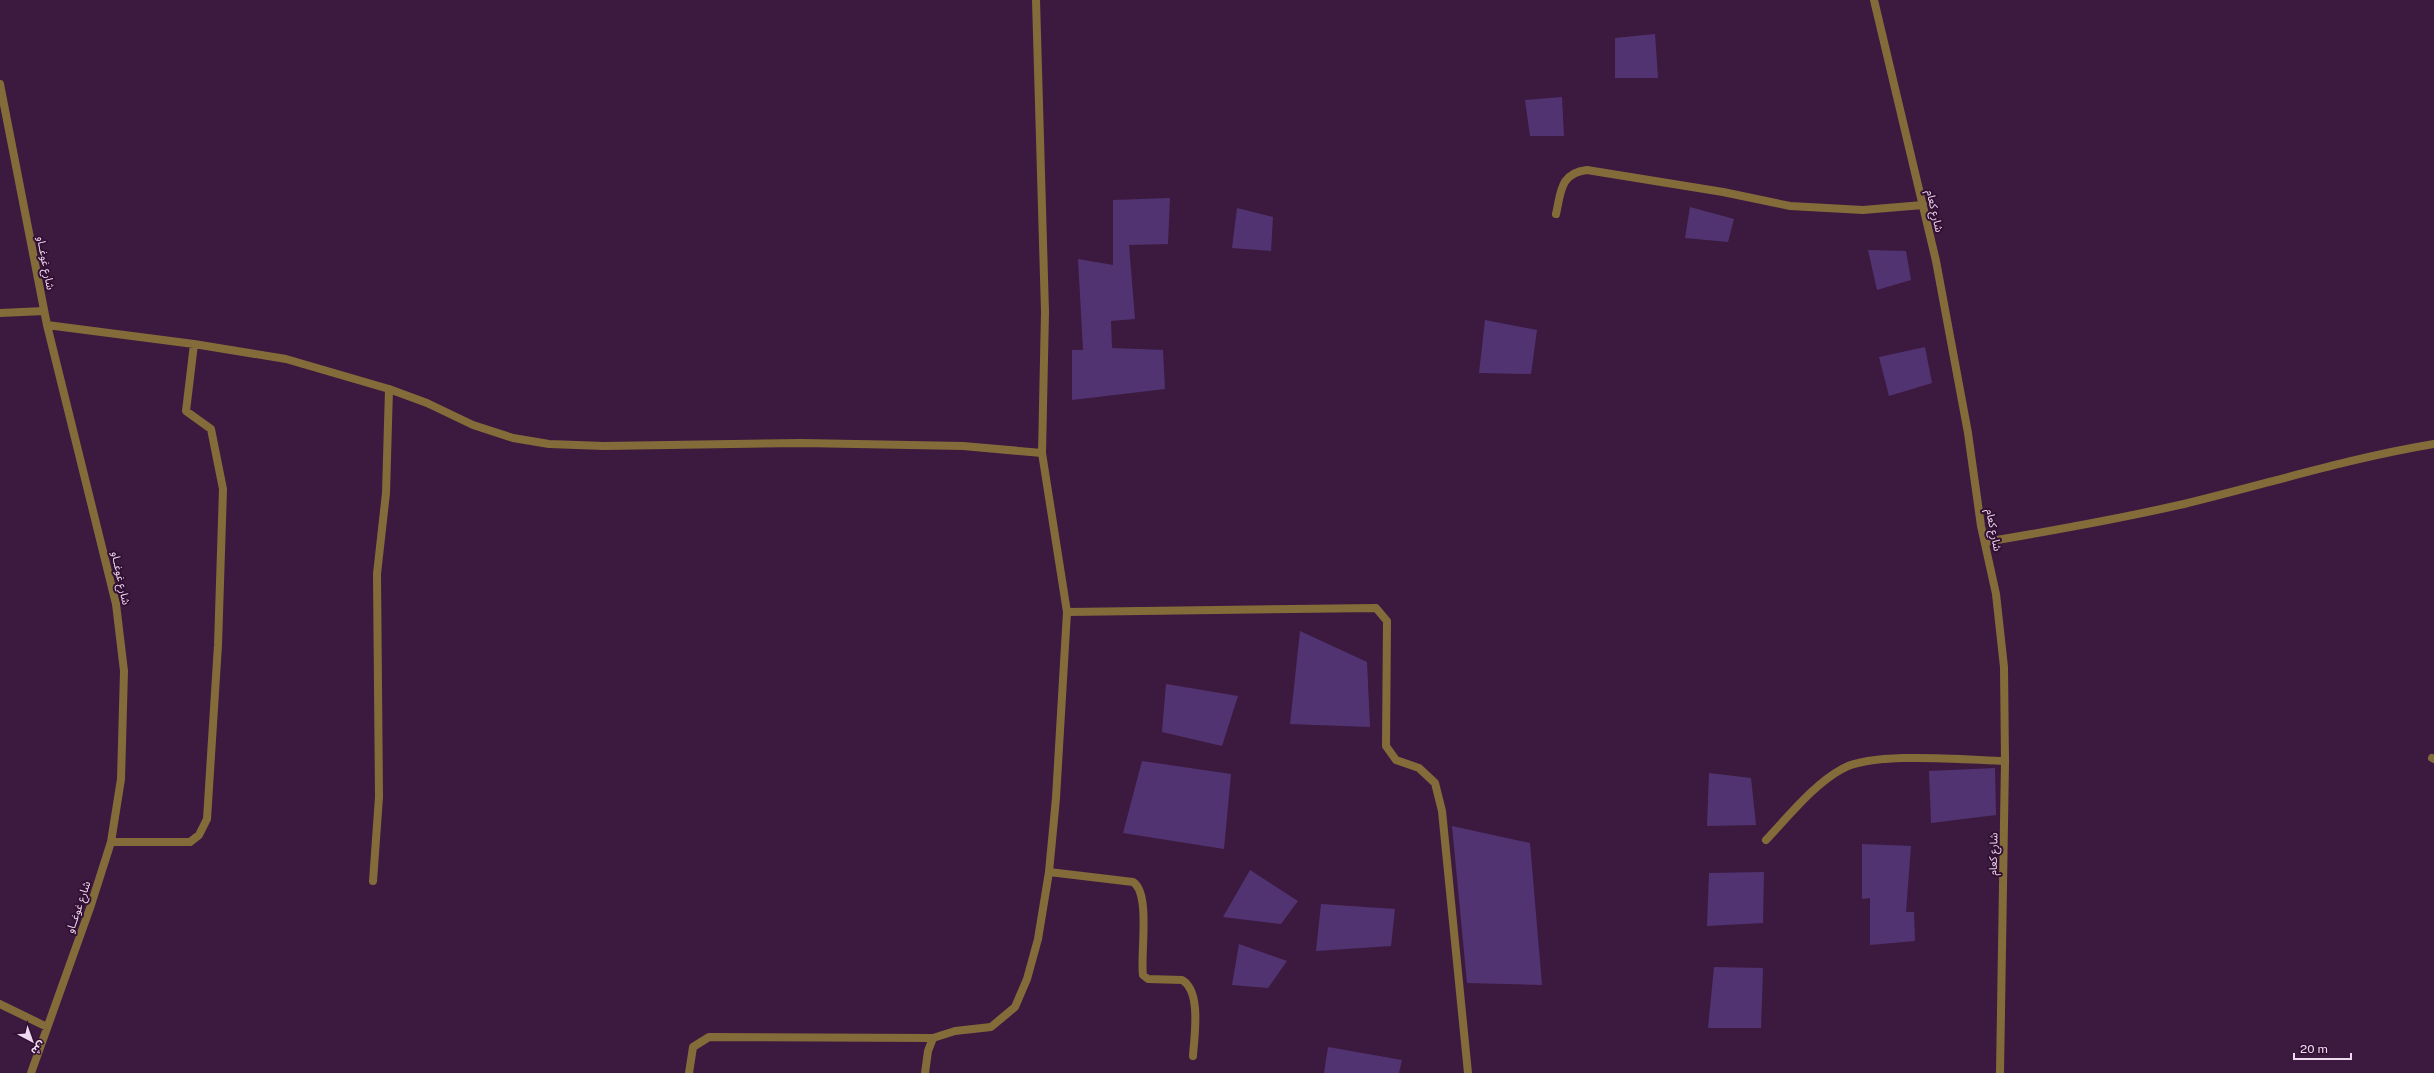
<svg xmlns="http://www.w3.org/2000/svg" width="2434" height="1073" viewBox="0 0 2434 1073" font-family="'Public Sans','Noto Sans Arabic',sans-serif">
<rect width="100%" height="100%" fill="#3c1a3f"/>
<path fill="#523371" d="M 1655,34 L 1658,78 L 1615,78 L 1615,38 Z
M 1562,97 L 1564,136 L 1530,136 L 1525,100 Z
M 1170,198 L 1168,244 L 1129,245 L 1135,319 L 1111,321 L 1112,348 L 1163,350 L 1165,389 L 1072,400 L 1072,350 L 1083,350 L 1078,259 L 1113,265 L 1113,200 Z
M 1690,207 L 1734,219 L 1728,242 L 1685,238 Z
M 1237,208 L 1273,217 L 1271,251 L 1232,248 Z
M 1868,250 L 1906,251 L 1911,280 L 1877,290 Z
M 1485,320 L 1537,330 L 1531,374 L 1479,373 Z
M 1925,347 L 1932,383 L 1889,396 L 1879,357 Z
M 1300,631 L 1367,662 L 1370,727 L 1290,724 Z
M 1166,684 L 1238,696 L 1222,746 L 1162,732 Z
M 1142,761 L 1231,774 L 1224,849 L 1123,833 Z
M 1995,768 L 1996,815 L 1931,823 L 1929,771 Z
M 1709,773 L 1751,778 L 1756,825 L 1707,826 Z
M 1452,826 L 1530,843 L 1542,985 L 1467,983 Z
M 1862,844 L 1911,846 L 1906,912 L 1914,912 L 1915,941 L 1870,945 L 1870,898 L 1862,899 Z
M 1250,870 L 1298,901 L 1281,924 L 1223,917 Z
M 1764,872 L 1763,923 L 1707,926 L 1709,873 Z
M 1321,904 L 1395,909 L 1391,946 L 1316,951 Z
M 1239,944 L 1287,961 L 1268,988 L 1232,985 Z
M 1714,967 L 1763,968 L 1761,1028 L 1708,1028 Z
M 1328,1047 L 1402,1060 L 1399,1073 L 1324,1073 Z"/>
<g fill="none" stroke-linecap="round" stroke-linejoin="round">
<path stroke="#846c3a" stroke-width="8" d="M 689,1073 L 693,1047 L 709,1037 L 933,1038"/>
<path stroke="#846c3a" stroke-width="8" d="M 0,84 L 47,325 L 116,604 L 124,671 L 121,779 L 111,842 L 90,908 L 31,1073
M 1556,214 C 1561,192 1560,173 1587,170 L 1723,192 L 1790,206 L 1863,210 L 1923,205
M 0,313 L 44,311
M 47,325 L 194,344 L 286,359 L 389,389 L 427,403 L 473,425 L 513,438 L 549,444 L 604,446 L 802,443 L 963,446 L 1042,453
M 1985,542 C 2051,531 2118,519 2184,504 C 2267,484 2349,458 2434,444
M 1067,612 L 1376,608 L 1387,621 L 1386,746 L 1396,760 L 1419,768 L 1435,783 L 1442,811 L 1468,1073
M 2432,758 L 2434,759
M 1766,840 C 1788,817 1814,784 1842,769 C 1873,751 1966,760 2005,761
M 111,842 L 190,842 L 199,835 L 207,819 L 218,645 L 223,489 L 211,429 L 186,411 L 194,344
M 1049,872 L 1133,882 C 1151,893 1140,955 1143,975 L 1148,979 L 1182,980 C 1202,991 1194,1038 1193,1056
M 373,881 L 379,797 L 377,574 L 386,493 L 389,389
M 0,1004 L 47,1027
M 925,1073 L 928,1051 L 933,1038 L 955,1031 L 991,1027 L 1015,1007 L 1027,979 L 1038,939 L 1049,872 L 1056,798 L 1067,612 L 1042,453 L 1045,312 L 1036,0"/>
<path stroke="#846c3a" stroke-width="8" d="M 1874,0 L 1936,261 L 1968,433 L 1981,526 L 1996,594 L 2004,667 L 2005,761 L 2000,1073"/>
</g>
<g text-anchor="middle" stroke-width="4" stroke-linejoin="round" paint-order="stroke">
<g font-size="11" fill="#efd9f0" stroke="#321034">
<text transform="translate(1935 211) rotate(77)" y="4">شارع كعام</text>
<text transform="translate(46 263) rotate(79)" y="4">شارع غوغــاو</text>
<text transform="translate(1994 530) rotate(79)" y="4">شارع كعام</text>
<text transform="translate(121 578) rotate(78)" y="4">شارع غوغــاو</text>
<text transform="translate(1993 854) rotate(-89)" y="4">شارع كعام</text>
<text transform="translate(78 907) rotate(-71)" y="4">شارع غوغــاو</text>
</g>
</g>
<g transform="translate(32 1041) rotate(139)" stroke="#321034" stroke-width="3" paint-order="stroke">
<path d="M0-3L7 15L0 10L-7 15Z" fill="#efd9f0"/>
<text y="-6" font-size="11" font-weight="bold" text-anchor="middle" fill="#efd9f0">ش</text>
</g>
<path d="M2294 1053v6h57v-6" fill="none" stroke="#efd9f0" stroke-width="2"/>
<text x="2300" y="1053" font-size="12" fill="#efd9f0" stroke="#321034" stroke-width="3" paint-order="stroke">20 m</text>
</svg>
